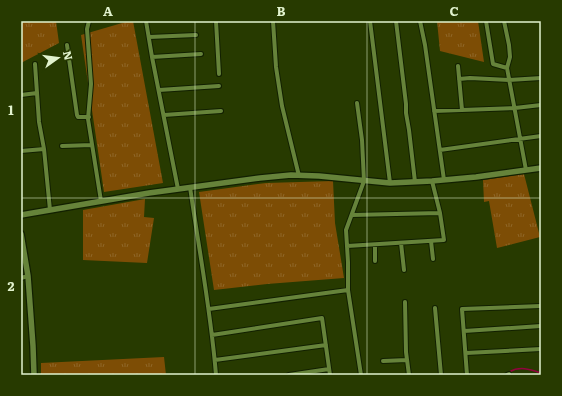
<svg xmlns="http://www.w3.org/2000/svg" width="562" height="396" viewBox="0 0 562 396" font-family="Literata,serif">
<defs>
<pattern id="grass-tufts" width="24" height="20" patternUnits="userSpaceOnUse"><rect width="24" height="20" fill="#7d4d05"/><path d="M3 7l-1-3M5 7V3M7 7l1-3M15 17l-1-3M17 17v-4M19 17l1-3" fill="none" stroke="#8f6728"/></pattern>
</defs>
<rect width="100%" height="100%" fill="#273a00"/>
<path fill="url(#grass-tufts)" d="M 21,21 L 56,21 L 59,43 L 21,63 Z
M 129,21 L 133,21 L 163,183 L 104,192 L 81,35 Z
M 437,21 L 478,21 L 484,62 L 440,51 Z
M 524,174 L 540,237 L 497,248 L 489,201 L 484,202 L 483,180 Z
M 333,181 L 335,223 L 344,278 L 267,284 L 214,290 L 199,192 L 266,183 Z
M 145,199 L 144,217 L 154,218 L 147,263 L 83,260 L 83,210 Z
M 164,357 L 166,375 L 41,375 L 41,363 Z"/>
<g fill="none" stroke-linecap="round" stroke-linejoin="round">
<path stroke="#90043d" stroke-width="1.5" d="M 509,372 C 520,366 529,369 541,373"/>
<defs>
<path id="minor" d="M 89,21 L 87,29 L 91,84 L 88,119 L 101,201
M 146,21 L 152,57 L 178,189
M 216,21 L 219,74
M 273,21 L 276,67 L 282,106 L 299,176
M 370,21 L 390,183
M 396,21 L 406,104 L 406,113 L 409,130 L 415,182
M 420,21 L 425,45 L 444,180
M 486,21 L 493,64 L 507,68
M 504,21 L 509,45 L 510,57 L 507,68 L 526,170
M 149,37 L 196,35
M 67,45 L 77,115 L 78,117 L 89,117
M 152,57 L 201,54
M 35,64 L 39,122 L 44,149 L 50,210
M 458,66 L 462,110
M 459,79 L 470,78 L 509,80 L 541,78
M 159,90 L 219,86
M 21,95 L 37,93
M 357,103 L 362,140 L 364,181 L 346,230 L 348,262 L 348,290 L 361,375
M 434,111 L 515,108 L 541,105
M 164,115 L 221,111
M 62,146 L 92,145
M 440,150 L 541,136
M 21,151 L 44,149
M 190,187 C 199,250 211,312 216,375
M 352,215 L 440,213
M 431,241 L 433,259
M 401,243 L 404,270
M 375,245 L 375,261
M 347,246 L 444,240 L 440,213 L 432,181
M 21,278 L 28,276
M 405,302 L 406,352 L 409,375
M 435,308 L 441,375
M 209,309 L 348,290
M 464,331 L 541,326
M 212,335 L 322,318 L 330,375
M 466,353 L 541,349
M 215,360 L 326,345
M 383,361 L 407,360
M 289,375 L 329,369
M 467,375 L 462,309 L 541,306
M 507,375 L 509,374"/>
<path id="tertiary" d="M 21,215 L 149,193 L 260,178 L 291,175 L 319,176 L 390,183 L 432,181 L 476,177 L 541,168
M 21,234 L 28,276 L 33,346 L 34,375"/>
</defs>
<use href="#minor" stroke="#122000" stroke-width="6"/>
<use href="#tertiary" stroke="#122000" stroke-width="8"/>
<use href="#minor" stroke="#66833a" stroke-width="4"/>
<use href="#tertiary" stroke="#66833a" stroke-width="5.5"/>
</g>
<path fill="none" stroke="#e2f3ce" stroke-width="1" stroke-opacity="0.55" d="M 195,21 L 195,375M 367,21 L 367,375M 21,198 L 541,198"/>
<rect width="562" height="396" fill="none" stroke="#273a00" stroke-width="44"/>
<g transform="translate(58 58) rotate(76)" stroke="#273a00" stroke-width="3" paint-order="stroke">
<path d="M0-3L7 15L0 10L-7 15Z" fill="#e2f3ce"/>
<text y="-6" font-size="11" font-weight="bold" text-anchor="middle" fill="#e2f3ce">N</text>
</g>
<rect x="22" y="22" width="518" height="352" fill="none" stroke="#e2f3ce" stroke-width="1.5"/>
<g font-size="13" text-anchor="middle" font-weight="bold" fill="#e2f3ce">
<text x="108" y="16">A</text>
<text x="281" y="16">B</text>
<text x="454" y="16">C</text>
<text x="11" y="115">1</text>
<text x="11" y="291">2</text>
</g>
</svg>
